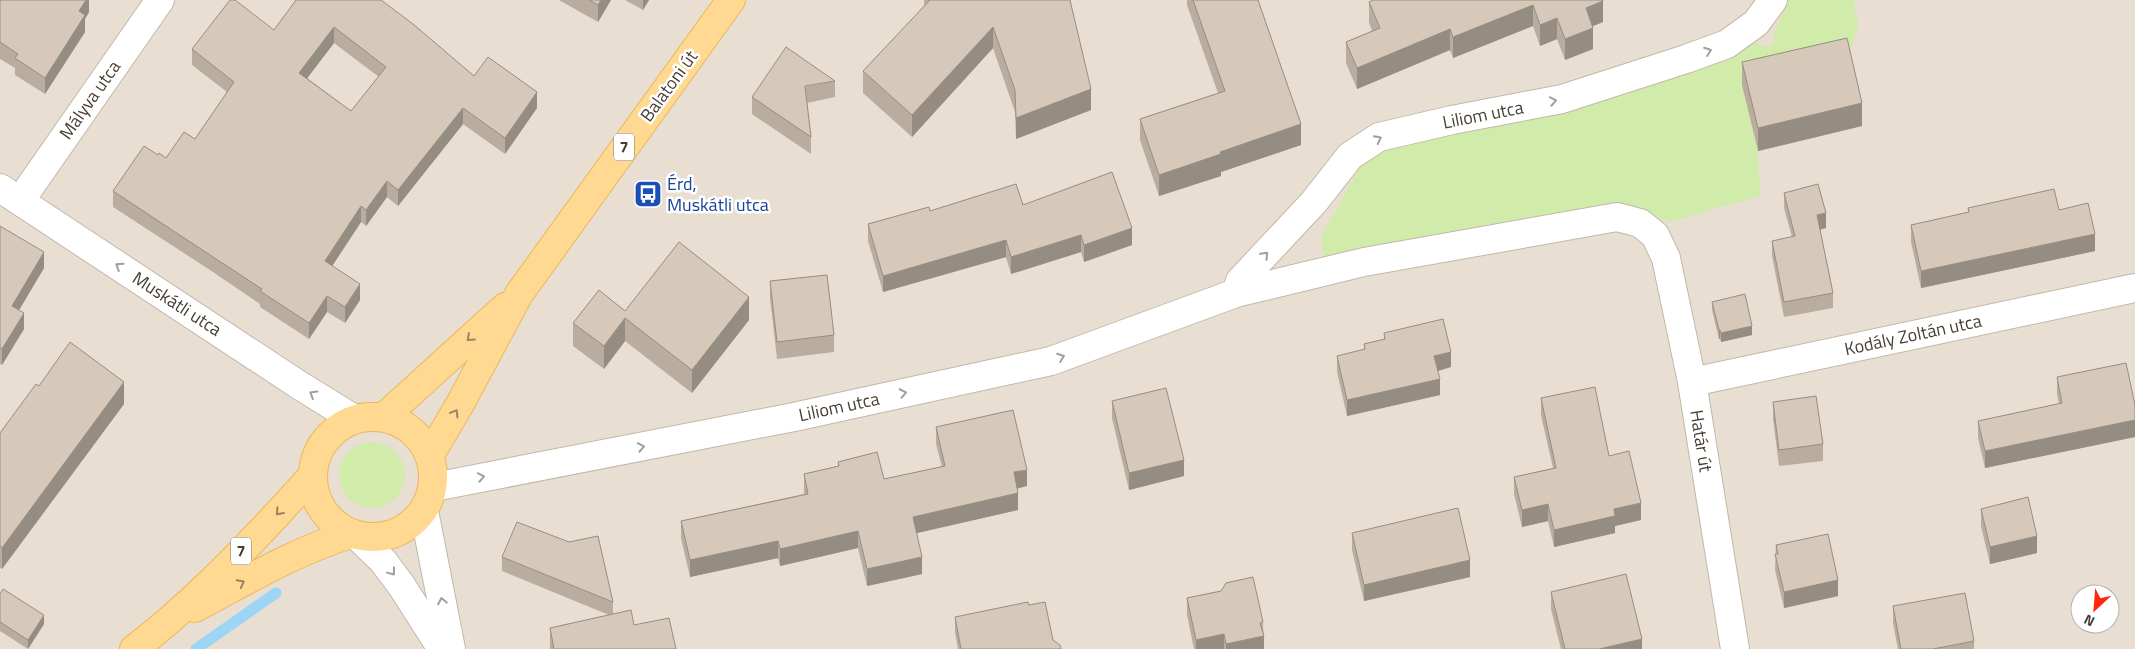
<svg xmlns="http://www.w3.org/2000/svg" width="2135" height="649" viewBox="0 0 2135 649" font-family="'Titillium Web',sans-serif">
<rect width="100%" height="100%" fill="#f3eee4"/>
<path fill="#e8dfd2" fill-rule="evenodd" d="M 0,0 L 2135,0 L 2135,649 L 0,649 ZM 2080,594 L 2110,594 L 2110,624 L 2080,624 Z"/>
<path fill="#d1ebaa" d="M 1789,0 L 1854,0 L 1858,27 L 1847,60 L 1742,85 L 1758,151 L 1760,196 L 1669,222 L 1640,209 L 1613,203 L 1345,262 L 1324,256 L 1321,238 L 1358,170 L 1379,137 L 1748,37 L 1762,47 L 1773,45 L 1775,30 Z
M339 475a33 33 0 1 1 66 0a33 33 0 1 1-66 0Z"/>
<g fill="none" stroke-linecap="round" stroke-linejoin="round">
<path stroke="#9cd5f5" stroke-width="11" d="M 196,649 L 276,593"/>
<defs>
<path id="minor" d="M 0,188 L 299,385 L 354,419
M 20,201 L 160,0
M 1236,293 L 1240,281 L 1314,202 L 1350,156 L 1379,137 L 1452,120 L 1562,99 L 1686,59 L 1727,44 L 1756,23 L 1773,0
M 1692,382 L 2135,288
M 434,487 L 794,417 L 1051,361 L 1236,293 L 1364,262 L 1617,217 L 1640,223 L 1655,235 L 1666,258 L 1692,382 L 1735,649
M 424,511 L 451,649
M 358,537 L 383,561 L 401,585 L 442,649"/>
<path id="major" d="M313 477a60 60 0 1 1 120 0a60 60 0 1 1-120 0Z
M 384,417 L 505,307
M 430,455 L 460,404 L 519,294 L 731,0
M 195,608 C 246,581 295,551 351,534
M 134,649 C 199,599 257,537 312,476"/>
</defs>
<use href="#minor" stroke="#c2b8a9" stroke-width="30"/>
<use href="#major" stroke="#ebb75a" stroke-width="30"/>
<use href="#minor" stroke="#fff" stroke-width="28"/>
<use href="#major" stroke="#ffd991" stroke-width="28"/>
</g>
<path fill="#b8ad9f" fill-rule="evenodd" d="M 0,0 L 89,0 L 89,12 L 85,19 L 85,32 L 45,94 L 15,75 L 15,68 L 0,59 Z
M 296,0 L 474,76 L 537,108 L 505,154 L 463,124 L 398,206 L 387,197 L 366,226 L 361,222 L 332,266 L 360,300 L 345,323 L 327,312 L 309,339 L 260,307 L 260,304 L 210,270 L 113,207 L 113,191 L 158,155 L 166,158 L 195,139 L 227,92 L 192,65 L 192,49 L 274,30 ZM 334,43 L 379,77 L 351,111 L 307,78 Z
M 559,0 L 611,0 L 598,22 Z
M 625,0 L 649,0 L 643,10 Z
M 924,0 L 1070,0 L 1091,110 L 1016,139 L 1015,112 L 993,48 L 912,137 L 863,93 L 863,71 L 924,7 Z
M 1187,0 L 1258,0 L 1301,145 L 1221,172 L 1221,176 L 1159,196 L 1140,140 L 1140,119 L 1218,93 L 1187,5 Z
M 1603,0 L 1603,22 L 1592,26 L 1593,49 L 1565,60 L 1557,39 L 1540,46 L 1533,26 L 1453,58 L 1450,50 L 1357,89 L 1346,63 L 1346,42 L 1372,31 L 1369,23 L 1369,2 Z
M 1742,62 L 1862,126 L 1758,151 L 1742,85 Z
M 835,81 L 835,97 L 807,103 L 811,137 L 811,154 L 752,114 L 752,97 Z
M 1784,193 L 1826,228 L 1820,230 L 1833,293 L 1833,308 L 1784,317 L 1772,256 L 1772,241 L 1792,237 L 1784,208 Z
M 1023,205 L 1132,245 L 1084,262 L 1081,252 L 1011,274 L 1006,257 L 883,292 L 868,241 L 868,224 L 930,211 Z
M 1968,208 L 2059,210 L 2095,251 L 1921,288 L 1911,242 L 1911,225 L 1968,213 Z
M 0,226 L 44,268 L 19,310 L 24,329 L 2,365 L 0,364 Z
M 770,281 L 834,335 L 834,352 L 777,359 L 770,298 Z
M 1712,302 L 1752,335 L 1721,342 L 1720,339 L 1719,339 L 1712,310 Z
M 625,311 L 749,320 L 692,393 L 625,341 L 604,369 L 573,346 L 573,323 Z
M 1384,333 L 1451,367 L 1438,371 L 1440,395 L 1347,416 L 1337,372 L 1337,356 L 1364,350 L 1364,344 L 1384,339 Z
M 2057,377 L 2135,405 L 2135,437 L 1985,468 L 1978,438 L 1978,421 L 2059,404 L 2057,394 Z
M 39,386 L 124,404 L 2,569 L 0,568 L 0,433 Z
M 1541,398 L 1609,456 L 1641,520 L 1615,526 L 1615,533 L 1554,547 L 1548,521 L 1522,527 L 1514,494 L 1514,477 L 1553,468 L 1541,415 Z
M 1112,401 L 1184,476 L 1129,490 L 1112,418 Z
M 1773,402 L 1823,444 L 1823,461 L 1779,466 L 1773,419 Z
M 936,427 L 1027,486 L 1017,489 L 1018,510 L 916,533 L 922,574 L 867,586 L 858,548 L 780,566 L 778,558 L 690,577 L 681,538 L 681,521 L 804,494 L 804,474 L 838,466 L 838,462 L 884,479 L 942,467 L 936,444 Z
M 1981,509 L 2037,553 L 1990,564 L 1981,526 Z
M 1352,533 L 1470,577 L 1364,601 L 1352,550 Z
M 1776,545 L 1838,596 L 1784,608 L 1775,570 Z
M 502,557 L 613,602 L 613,614 L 676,649 L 550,649 L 550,628 L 609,615 L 502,571 Z
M 1221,591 L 1263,622 L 1264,649 L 1194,649 L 1187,615 L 1187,598 Z
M 1551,592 L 1642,649 L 1561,649 L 1551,609 Z
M 0,594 L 44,624 L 28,649 L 0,631 Z
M 1029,605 L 1053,640 L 1061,649 L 958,649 L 955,632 L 955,617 Z
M 1893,606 L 1974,641 L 1974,649 L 1898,649 L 1893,623 Z"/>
<path fill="#968d82" d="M 86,0 L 89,0 L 89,12 L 85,19 L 85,32 L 45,94 L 45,78 L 79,11 Z
M 601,0 L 611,0 L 598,22 L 598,5 Z
M 643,0 L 649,0 L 643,10 Z
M 1603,1 L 1603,22 L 1586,29 L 1586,8 Z
M 1533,5 L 1533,26 L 1453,58 L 1453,37 Z
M 1557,18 L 1557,39 L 1540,46 L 1540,25 Z
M 334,27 L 334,43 L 299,89 L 299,73 Z
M 993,27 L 993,48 L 912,137 L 912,115 Z
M 1593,28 L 1593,49 L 1565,60 L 1565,39 Z
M 1450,29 L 1450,50 L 1357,89 L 1357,68 Z
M 1091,89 L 1091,110 L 1016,139 L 1016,118 Z
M 537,92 L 537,108 L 505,154 L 505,138 Z
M 1862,103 L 1862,126 L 1758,151 L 1758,128 Z
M 463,108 L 463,124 L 398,206 L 398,190 Z
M 1301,124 L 1301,145 L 1221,172 L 1221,176 L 1159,196 L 1159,175 L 1220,152 Z
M 387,181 L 387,197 L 366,226 L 366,210 Z
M 361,206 L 361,222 L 325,277 L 325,261 Z
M 1826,213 L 1826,228 L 1817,230 L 1817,215 Z
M 1132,228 L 1132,245 L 1084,262 L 1084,245 Z
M 2095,234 L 2095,251 L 1921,288 L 1921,271 Z
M 1081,235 L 1081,252 L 1011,274 L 1011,257 Z
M 1006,240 L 1006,257 L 883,292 L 883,276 Z
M 44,252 L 44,268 L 12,322 L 12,306 Z
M 360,284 L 360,300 L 345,323 L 345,307 Z
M 327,296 L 327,312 L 309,339 L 309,323 Z
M 749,297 L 749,320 L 692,393 L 692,370 Z
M 24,313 L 24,329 L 2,365 L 2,349 Z
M 625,318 L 625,341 L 604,369 L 604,346 Z
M 1752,326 L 1752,335 L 1721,342 L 1721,333 Z
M 1719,330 L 1720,330 L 1720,339 L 1719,339 Z
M 1451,352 L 1451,367 L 1434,372 L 1434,356 Z
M 1440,379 L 1440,395 L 1347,416 L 1347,400 Z
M 124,382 L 124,404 L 2,569 L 2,548 Z
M 2135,420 L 2135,437 L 1985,468 L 1985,451 Z
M 1184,460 L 1184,476 L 1129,490 L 1129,473 Z
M 1027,470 L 1027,486 L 1014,489 L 1014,472 Z
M 1018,493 L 1018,510 L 913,534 L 913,517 Z
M 1641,503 L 1641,520 L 1615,526 L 1615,533 L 1554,547 L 1554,530 L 1614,509 Z
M 1548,504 L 1548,521 L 1522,527 L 1522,510 Z
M 858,531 L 858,548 L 780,566 L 780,549 Z
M 2037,536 L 2037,553 L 1990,564 L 1990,547 Z
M 778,541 L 778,558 L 690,577 L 690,560 Z
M 922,557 L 922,574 L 867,586 L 867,569 Z
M 1470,560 L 1470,577 L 1364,601 L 1364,585 Z
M 1838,580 L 1838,596 L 1784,608 L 1784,592 Z
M 44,615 L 44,624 L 28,649 L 28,640 Z
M 1224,634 L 1224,649 L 1196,649 L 1196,640 Z
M 1264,636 L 1264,649 L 1226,649 L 1226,644 Z
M 1642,639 L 1642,649 L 1599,649 Z"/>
<path fill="#d6c9b9" stroke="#968d82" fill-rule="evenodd" d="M 0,0 L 86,0 L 79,11 L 85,15 L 45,78 L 15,58 L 18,54 L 0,42 Z
M 230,0 L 235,0 L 274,30 L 296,0 L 381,0 L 413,24 L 474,76 L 488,57 L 537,92 L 505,138 L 463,108 L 398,190 L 387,181 L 366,210 L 361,206 L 325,261 L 360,284 L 345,307 L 327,296 L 309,323 L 260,291 L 262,289 L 210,255 L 113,191 L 144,146 L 158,155 L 159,153 L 166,158 L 184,132 L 195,139 L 234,82 L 192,49 ZM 334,27 L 386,67 L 351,111 L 299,73 Z
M 589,0 L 601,0 L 598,5 Z
M 929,0 L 1070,0 L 1091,89 L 1016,118 L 1015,90 L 993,27 L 912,115 L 863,71 L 929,1 Z
M 1193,0 L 1258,0 L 1301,124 L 1220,152 L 1221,154 L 1159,175 L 1140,119 L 1225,91 Z
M 1373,0 L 1603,0 L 1603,1 L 1586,8 L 1593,28 L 1565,39 L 1557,18 L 1540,25 L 1533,5 L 1453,37 L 1450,29 L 1357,68 L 1346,42 L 1380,28 L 1369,2 Z
M 1847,38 L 1862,103 L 1758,128 L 1742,62 Z
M 786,47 L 835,81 L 805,86 L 811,137 L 752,97 Z
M 1112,172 L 1132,228 L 1084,245 L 1081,235 L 1011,257 L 1006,240 L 883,276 L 868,224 L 929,207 L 930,211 L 1016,184 L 1023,205 Z
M 1818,184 L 1826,213 L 1817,215 L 1833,293 L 1784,302 L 1772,241 L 1795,236 L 1784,193 Z
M 2054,189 L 2059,210 L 2088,203 L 2095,234 L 1921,271 L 1911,225 L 1969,212 L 1968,208 Z
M 0,226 L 44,252 L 12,306 L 24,313 L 2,349 L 0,348 Z
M 679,242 L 749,297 L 692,370 L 625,318 L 604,346 L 573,323 L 599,290 L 625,311 Z
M 827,275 L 834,335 L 777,342 L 770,281 Z
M 1745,294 L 1752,326 L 1721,333 L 1720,330 L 1719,330 L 1712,302 Z
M 1443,319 L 1451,352 L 1434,356 L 1440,379 L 1347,400 L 1337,356 L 1365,349 L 1364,344 L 1385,339 L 1384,333 Z
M 70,342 L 124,382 L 2,548 L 0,546 L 0,433 L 36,384 L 39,386 Z
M 2126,363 L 2135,405 L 2135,420 L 1985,451 L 1978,421 L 2062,403 L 2057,377 Z
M 1595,387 L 1609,456 L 1629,451 L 1641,503 L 1614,509 L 1615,516 L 1554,530 L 1548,504 L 1522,510 L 1514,477 L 1556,468 L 1541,398 Z
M 1166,388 L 1184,460 L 1129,473 L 1112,401 Z
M 1816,396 L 1823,444 L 1779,450 L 1773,402 Z
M 1013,410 L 1027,470 L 1014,472 L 1018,493 L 913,517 L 922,557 L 867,569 L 858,531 L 780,549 L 778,541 L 690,560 L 681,521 L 808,494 L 804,474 L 839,466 L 838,462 L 877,452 L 884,479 L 945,466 L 936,427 Z
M 2028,497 L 2037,536 L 1990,547 L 1981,509 Z
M 1458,508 L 1470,560 L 1364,585 L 1352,533 Z
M 517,522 L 569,542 L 598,536 L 613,602 L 502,557 Z
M 1828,534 L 1838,580 L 1784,592 L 1775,554 L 1778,554 L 1776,545 Z
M 1626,574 L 1642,639 L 1599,649 L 1565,649 L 1551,592 Z
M 1253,577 L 1263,622 L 1260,623 L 1264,636 L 1226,644 L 1224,634 L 1196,640 L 1187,598 L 1221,591 L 1226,583 Z
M 3,589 L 44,615 L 28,640 L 0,622 L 0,594 Z
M 1965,593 L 1974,641 L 1933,649 L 1901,649 L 1893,606 Z
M 1028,602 L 1029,605 L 1045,602 L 1053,640 L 1060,645 L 1061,649 L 961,649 L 955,617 Z
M 631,610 L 634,625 L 669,618 L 676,649 L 554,649 L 550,628 Z"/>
<defs><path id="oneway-chevron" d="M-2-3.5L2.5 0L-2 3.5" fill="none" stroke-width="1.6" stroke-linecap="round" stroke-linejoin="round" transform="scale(1.25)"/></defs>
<g stroke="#a29e9a">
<use href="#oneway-chevron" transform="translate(1708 51) rotate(-20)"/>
<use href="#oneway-chevron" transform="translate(1553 101) rotate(-11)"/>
<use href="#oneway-chevron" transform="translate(1378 139) rotate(-27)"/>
<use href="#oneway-chevron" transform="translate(1265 255) rotate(-47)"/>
<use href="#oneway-chevron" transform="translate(119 266) rotate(-147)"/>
<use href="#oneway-chevron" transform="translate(1061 357) rotate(-20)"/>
<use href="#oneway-chevron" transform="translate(903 393) rotate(-12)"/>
<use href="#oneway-chevron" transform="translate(313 394) rotate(-149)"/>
<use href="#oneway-chevron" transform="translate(641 447) rotate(-11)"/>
<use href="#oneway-chevron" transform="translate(481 477) rotate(-11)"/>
<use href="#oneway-chevron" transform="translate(392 572) rotate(53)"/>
<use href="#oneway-chevron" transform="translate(442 601) rotate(-101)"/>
</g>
<g stroke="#99845e">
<use href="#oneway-chevron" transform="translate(470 338) rotate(138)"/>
<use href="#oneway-chevron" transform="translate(455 413) rotate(-59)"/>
<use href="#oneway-chevron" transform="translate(279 512) rotate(132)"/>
<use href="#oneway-chevron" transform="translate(241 583) rotate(-28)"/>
</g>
<defs>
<symbol id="bus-square" viewBox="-11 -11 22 22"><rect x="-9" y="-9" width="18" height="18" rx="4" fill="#1a4fb4" stroke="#fff"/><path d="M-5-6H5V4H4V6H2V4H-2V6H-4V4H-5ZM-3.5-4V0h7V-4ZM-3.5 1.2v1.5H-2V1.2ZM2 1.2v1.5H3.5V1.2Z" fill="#fff"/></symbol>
</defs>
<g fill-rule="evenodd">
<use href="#bus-square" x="632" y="178" width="32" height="32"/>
</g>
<g text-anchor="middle" stroke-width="5" stroke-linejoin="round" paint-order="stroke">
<g fill="#fff" stroke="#7e7871" stroke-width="1">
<rect x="614" y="133.5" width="20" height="27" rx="4"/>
<rect x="231" y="537.5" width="20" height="27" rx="4"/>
</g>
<g font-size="16" font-weight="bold" fill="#463e34">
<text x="624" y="153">7</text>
<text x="241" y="557">7</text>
</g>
<g font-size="18" fill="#463e34" stroke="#fff">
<text transform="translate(669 86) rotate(-54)" y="6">Balatoni út</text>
<text transform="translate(90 100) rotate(-55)" y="6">Mályva utca</text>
<text transform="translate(1483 115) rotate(-11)" y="6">Liliom utca</text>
<text transform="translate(177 304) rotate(33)" y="6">Muskátli utca</text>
<text transform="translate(1913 335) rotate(-12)" y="6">Kodály Zoltán utca</text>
<text transform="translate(839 407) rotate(-12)" y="6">Liliom utca</text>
<text transform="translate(1701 441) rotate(81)" y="6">Határ út</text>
</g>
<g font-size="18" fill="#164399" stroke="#fff" text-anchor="start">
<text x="667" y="190">Érd,<tspan x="667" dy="21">Muskátli utca</tspan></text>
</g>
</g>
<g transform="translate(2095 609) rotate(206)"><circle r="24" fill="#ffffff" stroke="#b5b2ae"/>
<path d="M0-4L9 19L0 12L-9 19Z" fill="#ff250f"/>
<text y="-8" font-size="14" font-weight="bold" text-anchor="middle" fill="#463e34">N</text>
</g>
</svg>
